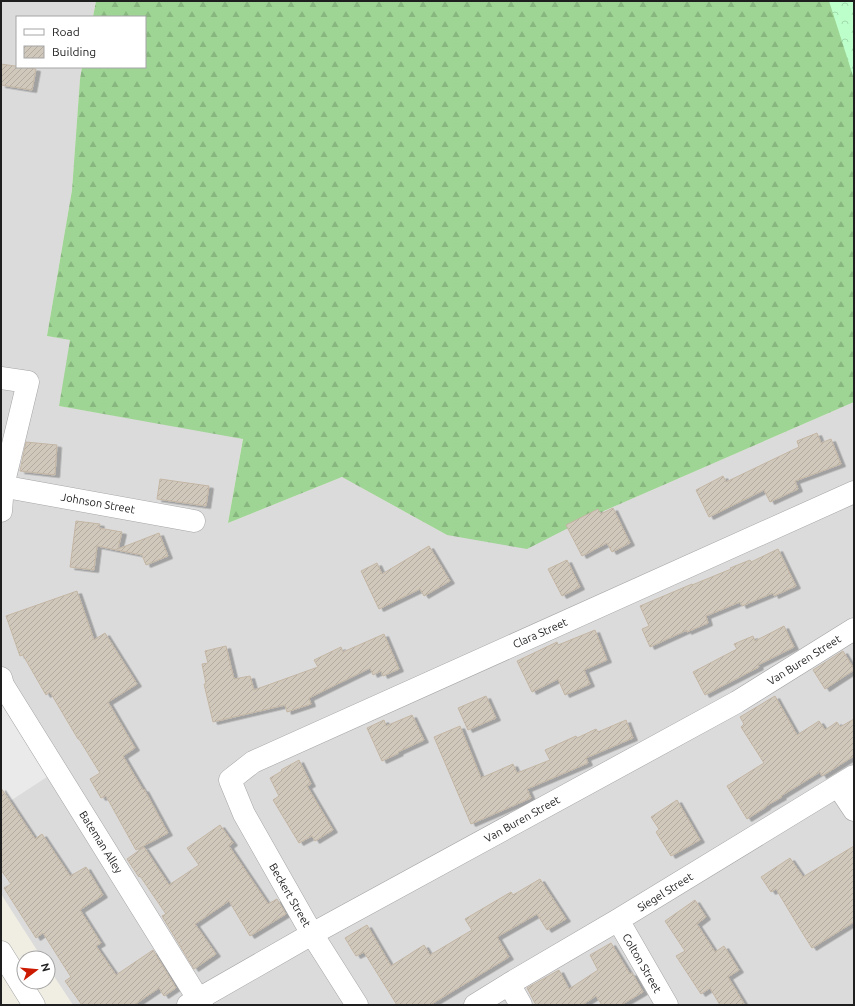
<svg xmlns="http://www.w3.org/2000/svg" width="855" height="1006" viewBox="0 0 855 1006" font-family="Ubuntu,sans-serif">
<defs>
<pattern id="forest-firs" width="22" height="20" patternUnits="userSpaceOnUse"><rect width="22" height="20" fill="#9ed494"/><path d="M5 1l3.5 6h-7zM16 11l3.5 6h-7z" fill="#88b67f"/></pattern>
<pattern id="park-crowns" width="20" height="18" patternUnits="userSpaceOnUse"><rect width="20" height="18" fill="#bcffca"/><path d="M2 6a3 3 0 1 1 6 0M12 15a3 3 0 1 1 6 0" fill="none" stroke="#a1daad"/></pattern>
<pattern id="building-hatch" width="6" height="6" patternUnits="userSpaceOnUse"><rect width="6" height="6" fill="#d1c8bc"/><path d="M-1 1l2-2M0 6l6-6M5 7l2-2" fill="none" stroke="#b3aba1"/></pattern>
<filter id="shadow"><feDropShadow dx="4.5" dy="2.5" stdDeviation="0" flood-color="#0004"/></filter>
</defs>
<rect width="100%" height="100%" fill="#f0eee3"/>
<path fill="#dcdbdb" d="M 1,1 L 96,1 L 93,17 L 17,17 L 17,67 L 82,67 L 80,79 L 72,190 L 47,336 L 71,340 L 59,406 L 243,438 L 228,523 L 342,477 L 447,535 L 590,517 L 854,402 L 854,1005 L 73,1005 L 48,967 L 48,958 L 42,958 L 1,894 Z"/>
<path fill="url(#forest-firs)" d="M 96,1 L 854,1 L 854,402 L 590,517 L 527,549 L 447,535 L 342,477 L 228,523 L 243,439 L 59,406 L 70,340 L 47,336 L 72,190 L 80,79 L 82,67 L 145,67 L 145,17 L 93,17 Z"/>
<path fill="url(#park-crowns)" d="M 829,1 L 854,1 L 854,79 Z"/>
<path fill="#eaeaea" d="M 1,696 L 50,775 L 1,807 Z"/>
<path fill="url(#building-hatch)" stroke="#c3b6a4" filter="url(#shadow)" d="M 1,64 L 36,69 L 32,90 L 1,85 Z
M 817,433 L 821,443 L 831,439 L 841,464 L 795,481 L 798,489 L 770,502 L 764,490 L 709,517 L 696,490 L 723,476 L 726,482 L 799,447 L 797,441 Z
M 26,442 L 57,445 L 55,475 L 20,471 Z
M 160,479 L 209,486 L 206,506 L 157,499 Z
M 613,508 L 630,543 L 612,552 L 607,543 L 582,556 L 566,525 L 598,509 L 601,514 Z
M 76,521 L 100,524 L 99,528 L 122,532 L 118,549 L 159,533 L 168,556 L 146,565 L 142,555 L 97,546 L 94,570 L 70,567 Z
M 429,546 L 450,581 L 424,596 L 420,589 L 379,609 L 361,571 L 377,563 L 382,574 Z
M 778,549 L 796,586 L 774,596 L 773,593 L 742,606 L 740,602 L 706,616 L 708,623 L 687,632 L 687,630 L 650,647 L 642,629 L 649,626 L 640,606 L 692,584 L 692,585 L 731,569 L 730,568 L 750,560 L 751,562 Z
M 567,560 L 580,587 L 562,596 L 548,569 Z
M 77,591 L 94,640 L 105,633 L 137,684 L 108,702 L 135,748 L 123,756 L 143,790 L 144,789 L 168,833 L 136,850 L 106,796 L 101,798 L 90,779 L 100,773 L 79,739 L 78,739 L 50,692 L 46,695 L 23,655 L 20,656 L 6,616 Z
M 784,626 L 794,647 L 758,665 L 759,667 L 705,695 L 693,672 L 737,649 L 734,644 L 753,636 L 755,641 Z
M 595,630 L 607,660 L 584,670 L 590,684 L 565,695 L 558,679 L 532,692 L 517,661 L 557,642 L 558,645 Z
M 384,634 L 399,669 L 383,676 L 381,671 L 373,675 L 370,668 L 309,698 L 311,704 L 287,712 L 285,705 L 213,722 L 204,684 L 206,684 L 202,664 L 208,663 L 205,651 L 226,646 L 234,679 L 250,676 L 254,690 L 318,667 L 314,660 L 341,647 L 343,652 Z
M 843,651 L 854,669 L 854,670 L 825,689 L 813,670 Z
M 486,696 L 496,718 L 468,730 L 458,708 Z
M 775,696 L 797,735 L 819,721 L 825,730 L 837,722 L 840,727 L 854,719 L 854,756 L 822,776 L 820,772 L 781,796 L 782,797 L 766,806 L 766,807 L 747,819 L 727,786 L 764,763 L 741,727 L 744,724 L 740,717 Z
M 412,715 L 424,740 L 398,752 L 399,753 L 382,761 L 367,728 L 384,720 L 386,726 Z
M 626,720 L 633,738 L 586,758 L 588,763 L 527,789 L 531,798 L 471,824 L 434,737 L 460,726 L 481,778 L 513,764 L 517,773 L 550,760 L 545,750 L 576,736 L 577,738 L 596,729 L 598,732 Z
M 299,760 L 311,784 L 307,786 L 333,830 L 315,841 L 312,836 L 299,843 L 273,800 L 279,796 L 270,778 L 282,771 L 281,770 Z
M 1,788 L 35,839 L 42,834 L 70,876 L 86,867 L 103,895 L 80,910 L 101,943 L 96,946 L 116,975 L 153,950 L 176,988 L 164,996 L 159,988 L 134,1005 L 82,1005 L 65,981 L 71,977 L 43,933 L 36,938 L 4,888 L 11,884 L 1,870 Z
M 677,800 L 700,840 L 671,856 L 656,832 L 659,829 L 651,817 Z
M 220,825 L 233,843 L 229,846 L 268,904 L 277,899 L 286,914 L 250,936 L 229,901 L 195,924 L 216,954 L 194,969 L 162,916 L 166,914 L 140,876 L 139,877 L 127,859 L 144,847 L 169,885 L 199,865 L 187,848 Z
M 854,846 L 854,922 L 812,948 L 800,929 L 776,889 L 771,892 L 761,877 L 790,858 L 803,877 Z
M 540,879 L 566,919 L 547,930 L 537,914 L 497,937 L 509,957 L 430,1005 L 397,1005 L 364,952 L 356,956 L 345,938 L 367,925 L 391,966 L 424,945 L 430,955 L 472,930 L 465,919 L 511,892 L 513,895 Z
M 695,900 L 706,917 L 697,924 L 715,952 L 724,946 L 739,970 L 728,977 L 745,1005 L 720,1005 L 710,988 L 701,994 L 676,956 L 685,951 L 665,921 Z
M 611,943 L 630,974 L 632,973 L 643,992 L 621,1005 L 602,1005 L 596,996 L 582,1005 L 536,1005 L 527,988 L 559,970 L 569,989 L 598,970 L 590,955 Z"/>
<g fill="none" stroke-linecap="round" stroke-linejoin="round">
<defs>
<path id="minor" d="M 1,378 L 28,382 L 3,486 L 1,511
M 1,486 L 194,521
M 1,678 L 3,685 L 202,1005
M 838,786 L 854,810
M 618,920 L 667,1005
M 1,952 L 34,1005
M 509,984 L 521,1005
M 188,1005 L 312,934 L 737,702 L 854,629
M 357,1005 L 312,934 L 244,814 L 230,780 L 253,762 L 854,492
M 475,1005 L 509,984 L 618,920 L 854,776"/>
</defs>
<use href="#minor" stroke="#a5a5a5" stroke-width="23"/>
<use href="#minor" stroke="#fff" stroke-width="22"/>
</g>
<g text-anchor="middle" stroke-width="4" stroke-linejoin="round" paint-order="stroke">
<g font-size="11" fill="#1e1e1e" stroke="#fff">
<text transform="translate(98 503) rotate(10)" y="4">Johnson Street</text>
<text transform="translate(540 633) rotate(-24)" y="4">Clara Street</text>
<text transform="translate(804 660) rotate(-32)" y="4">Van Buren Street</text>
<text transform="translate(522 819) rotate(-29)" y="4">Van Buren Street</text>
<text transform="translate(101 842) rotate(58)" y="4">Bateman Alley</text>
<text transform="translate(665 892) rotate(-32)" y="4">Siegel Street</text>
<text transform="translate(290 895) rotate(60)" y="4">Beckert Street</text>
<text transform="translate(642 963) rotate(60)" y="4">Colton Street</text>
</g>
</g>
<rect width="855" height="1006" fill="none" stroke="#1e1e1e" stroke-width="4"/>
<rect x="16" y="16" width="130" height="52" fill="#ffffff" stroke="#a5a5a5"/>
<rect x="24" y="29" width="20" height="6" fill="#ffffff" stroke="#a5a5a5"/>
<text x="52" y="36" font-size="12" fill="#1e1e1e">Road</text>
<rect x="24" y="46" width="20" height="12" fill="url(#building-hatch)" stroke="#a5a5a5"/>
<text x="52" y="56" font-size="12" fill="#1e1e1e">Building</text>
<g transform="translate(36 970) rotate(74)"><circle r="19" fill="#ffffff" stroke="#a5a5a5"/>
<path d="M0-3L7 15L0 10L-7 15Z" fill="#cc1a00"/>
<text y="-6" font-size="11" font-weight="bold" text-anchor="middle" fill="#1e1e1e">N</text>
</g>
</svg>
